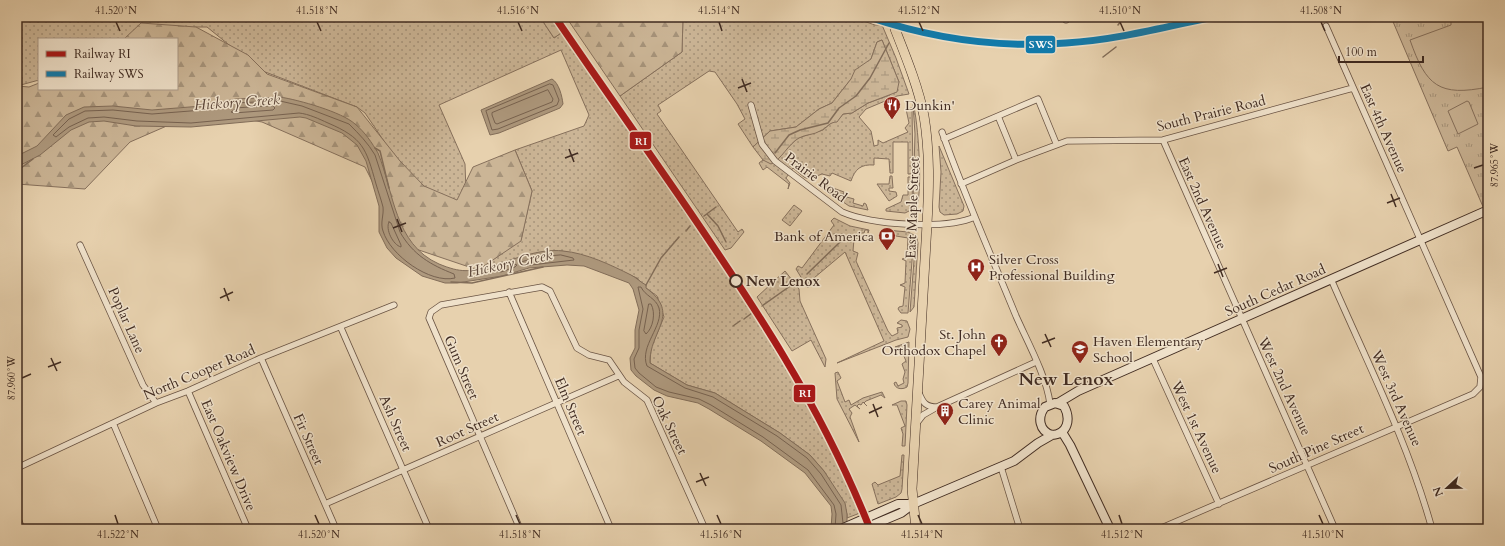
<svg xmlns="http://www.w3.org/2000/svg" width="1505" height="546" viewBox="0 0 1505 546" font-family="Cardo,serif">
<defs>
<pattern id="grass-dots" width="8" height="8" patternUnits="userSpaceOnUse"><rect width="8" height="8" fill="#cbb596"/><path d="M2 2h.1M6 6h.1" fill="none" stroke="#a6937a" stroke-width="1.8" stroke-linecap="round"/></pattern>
<pattern id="forest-firs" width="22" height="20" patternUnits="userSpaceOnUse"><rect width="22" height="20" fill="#cbb596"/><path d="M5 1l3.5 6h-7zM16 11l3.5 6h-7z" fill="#a6937a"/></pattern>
<pattern id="wetland-marsh" width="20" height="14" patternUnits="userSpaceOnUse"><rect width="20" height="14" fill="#cbb596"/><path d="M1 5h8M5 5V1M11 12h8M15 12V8" fill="none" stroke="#a6937a"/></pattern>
<pattern id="park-tufts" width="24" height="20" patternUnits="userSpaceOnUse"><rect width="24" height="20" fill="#cbb596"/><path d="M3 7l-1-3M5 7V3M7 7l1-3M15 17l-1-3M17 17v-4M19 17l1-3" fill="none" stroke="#a6937a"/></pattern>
</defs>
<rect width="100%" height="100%" fill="#e7d1ae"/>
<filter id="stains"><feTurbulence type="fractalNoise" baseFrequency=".005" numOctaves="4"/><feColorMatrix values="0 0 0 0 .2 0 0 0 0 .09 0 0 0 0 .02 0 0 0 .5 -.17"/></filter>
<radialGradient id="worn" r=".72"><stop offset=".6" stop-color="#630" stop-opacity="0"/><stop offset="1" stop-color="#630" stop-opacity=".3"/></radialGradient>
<path fill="url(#grass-dots)" stroke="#86705c" d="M 17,17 L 540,17 L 554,38 L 561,33 L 763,325 L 818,421 L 860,513 L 847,518 L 847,514 L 824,471 L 810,455 L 780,433 L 715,393 L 687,385 L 650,363 L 651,348 L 664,317 L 657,296 L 646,288 L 637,278 L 586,257 L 562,251 L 537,253 L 478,270 L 521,240 L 532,191 L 515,150 L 584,126 L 589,115 L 561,50 L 439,105 L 465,164 L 466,191 L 458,201 L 435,195 L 419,182 L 392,153 L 365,113 L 357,107 L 260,70 L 207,27 L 196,27 L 126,39 L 39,39 L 39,80 L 17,86 Z
M 683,17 L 852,17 L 875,25 L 882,25 L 896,58 L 909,94 L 897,96 L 866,109 L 859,117 L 871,131 L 874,146 L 878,145 L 878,140 L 883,143 L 908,132 L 905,128 L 909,123 L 906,109 L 912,108 L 913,174 L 908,174 L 908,142 L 893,142 L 893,173 L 890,173 L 889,159 L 874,158 L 874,165 C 861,164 855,169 851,181 L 832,173 L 830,176 L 822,174 C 804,181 808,180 793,168 L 786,178 L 790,183 L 788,189 L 789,184 L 767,167 L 763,170 L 759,163 L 763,160 L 776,162 L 781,154 L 798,138 L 823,130 L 831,123 L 838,120 L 843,114 L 852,113 L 868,103 L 890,95 L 899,82 L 882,40 L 877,42 L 871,59 L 851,79 L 832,103 L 819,109 L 796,127 L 770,131 L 753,147 L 738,124 L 745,119 L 737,104 L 715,72 L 709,71 L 658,105 L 661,111 L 657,114 L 738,232 L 742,229 L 744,232 L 731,248 L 725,250 L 620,96 L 682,52 Z
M 913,104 C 918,117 924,202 915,209 L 912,207 L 913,202 L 915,134 Z
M 939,146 L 964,206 L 963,211 L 957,214 L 944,215 L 940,212 L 939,207 L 941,172 Z
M 890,176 L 892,176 L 893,188 L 889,188 L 889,191 L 896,192 L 897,196 L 889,201 L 877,184 L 889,184 Z
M 908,177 L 913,177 L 912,199 L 909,211 L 905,213 L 886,211 L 886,209 L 901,202 L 903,195 L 908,195 Z
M 822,184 L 844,192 L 843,196 L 854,199 L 853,203 L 863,206 L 864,203 L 866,204 L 868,210 L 849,206 L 820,186 Z
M 794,205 L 802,211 L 790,226 L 782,220 Z
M 834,218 L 850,226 L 869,230 L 868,233 L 868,230 L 865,230 L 864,233 L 859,233 L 859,238 L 854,239 L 853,251 L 858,253 L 856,261 L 888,331 L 892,336 L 898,333 L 897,328 L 902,327 L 902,325 L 897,323 L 901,320 L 907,321 L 910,329 L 908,337 L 896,340 L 837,363 L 884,341 L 845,252 L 808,283 L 809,287 L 807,287 L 796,269 L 798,266 L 802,268 L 834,225 L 831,221 Z
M 886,230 L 908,232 L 914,235 L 908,313 L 901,313 L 898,309 L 899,307 L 903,306 L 905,287 L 900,285 L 905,283 L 906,261 L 902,259 L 907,258 L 908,238 L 890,235 L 890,232 L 886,232 Z
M 916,235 L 918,243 L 914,307 L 910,312 Z
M 785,271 L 799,289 L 800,301 L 826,359 L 825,367 L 811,340 L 792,351 L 757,297 Z
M 909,342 L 908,383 L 907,387 C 902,390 895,389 894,383 L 896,382 L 898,386 L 904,383 L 903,379 L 905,372 L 902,364 L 906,361 L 900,347 L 895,347 Z
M 838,372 L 841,378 L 837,381 L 845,402 L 849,400 L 851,405 L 863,398 L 882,392 L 885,398 L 881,395 L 866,401 L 864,403 L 867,406 L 863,402 L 861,405 L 859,404 L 857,406 L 860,409 L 855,405 L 849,409 L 852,413 L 850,417 L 859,442 L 837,399 L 835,373 Z
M 901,401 L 906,401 L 907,405 L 905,446 L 902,446 L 903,434 L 901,428 L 905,426 L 897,405 L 892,405 Z
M 902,455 L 904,455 L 902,489 L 901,493 L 896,497 L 878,504 L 872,484 L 875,482 L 878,485 L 900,476 Z"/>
<path fill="url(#forest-firs)" stroke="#86705c" d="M 566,17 L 683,17 L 682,52 L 620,96 Z
M 141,23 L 196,27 L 248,55 L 267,74 L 357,107 L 400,161 L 424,186 L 457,200 L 473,167 L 515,150 L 532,191 L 521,241 L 478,270 L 404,245 L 365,167 L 262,122 L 201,111 L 130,142 L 85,189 L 17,184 L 17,86 L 29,87 L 39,83 L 39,89 L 177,89 L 177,39 L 124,39 Z"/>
<path fill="url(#wetland-marsh)" stroke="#86705c" d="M 540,17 L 550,17 L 561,33 L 554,38 Z
M 882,40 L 899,82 L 897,92 L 868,103 L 852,113 L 843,114 L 837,122 C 829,122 827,128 820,131 C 814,135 806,134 799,138 C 788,144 782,159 771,164 L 763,160 L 753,147 L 770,131 L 796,127 L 819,109 L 832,103 L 851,79 L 855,70 L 871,59 L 877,42 Z"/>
<path fill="url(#park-tufts)" stroke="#86705c" d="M 1391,17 L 1488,17 L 1488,207 L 1484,209 L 1457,147 L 1448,151 Z"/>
<path fill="#cbb596" stroke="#86705c" d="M 1451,17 L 1481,17 L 1488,36 L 1483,39 L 1488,53 L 1488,87 C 1439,97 1426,86 1410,40 L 1451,25 Z
M 1467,101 L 1469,102 L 1478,124 L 1458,134 L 1448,111 Z"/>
<path fill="#ae997e" stroke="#826d59" d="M 552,79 C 559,83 562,96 563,104 L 560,108 L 499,133 L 490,135 L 481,110 Z
M 280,97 C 299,100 342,112 355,124 C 365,132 372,143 378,153 C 394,192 394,244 439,264 C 461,273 469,272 491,266 C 513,260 539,248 563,251 C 586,253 611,265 631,275 C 637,278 640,282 646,285 L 646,288 C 682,314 649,331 650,363 L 687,385 L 715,393 L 780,433 L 810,455 L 824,471 L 845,503 L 847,514 L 847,529 L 831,529 L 832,514 L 831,506 L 805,473 L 761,441 L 709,409 L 698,403 L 667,396 L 654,390 L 636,376 L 631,370 L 630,358 L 635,348 L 635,330 L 639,310 L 633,289 L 629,283 L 584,266 L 567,265 L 529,268 L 502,276 L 457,283 L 445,283 L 422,276 L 396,258 L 387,248 L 379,232 L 379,206 L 366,161 L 357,145 L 342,133 L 306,118 L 300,117 L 191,127 L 136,126 L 104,121 L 89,122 L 71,130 L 40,155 L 17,167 L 17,156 L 37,146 L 66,115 L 84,107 L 113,106 L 152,110 L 202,106 L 236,99 Z"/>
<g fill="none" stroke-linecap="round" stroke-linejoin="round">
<path stroke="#776250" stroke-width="1" d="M 550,84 L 553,85 L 559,100 L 557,105 L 498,129 L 492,130 L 486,111 Z
M 548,90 L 553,99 L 552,102 L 497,124 L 495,123 L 492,115 L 492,113 Z
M 280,101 L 302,106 L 349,124 C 359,134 368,143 375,155 L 400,232 C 413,255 431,265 454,274 L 455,278 C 430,284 390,255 383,231 C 380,223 384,215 383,207 C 381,199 378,191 376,184 C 366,148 363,138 328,123 C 319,119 309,114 299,113 L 191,123 L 137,121 L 104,117 L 88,118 L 69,127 L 56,137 L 53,135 L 69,119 L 85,111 L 113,110 L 152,114 L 203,110 L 236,103 Z
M 273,106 L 275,108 L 273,110 L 234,113 L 231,112 L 237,108 Z
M 389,222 L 391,223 L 401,245 L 401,247 C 393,245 385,229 389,222 Z
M 561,255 L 573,258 L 574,260 L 522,266 L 520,264 L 521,262 L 538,257 Z
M 514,264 L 517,265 L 515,267 L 501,272 L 496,271 L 497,269 Z
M 649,304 L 651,304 C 656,313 653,328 646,334 L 644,331 Z
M 835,529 L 836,514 L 834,505 L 808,470 L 763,437 L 711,405 L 699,399 L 669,392 L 656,387 L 639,373 L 635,368 L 634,359 L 639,348 L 639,330 L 643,309 L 638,287 L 641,287 C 645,296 656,298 659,308 C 664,326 639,346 647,366 L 685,388 L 713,397 L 777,436 L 807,458 L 821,474 L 841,505 L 843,523"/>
<path stroke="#826d59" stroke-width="1.5" d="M 1118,25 L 1121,21 L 1131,17
M 1103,57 L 1116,47
M 375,148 L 380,151 L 389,188
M 775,153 L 789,135 L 800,130 L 828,123 L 839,108 L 856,96 L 870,78 L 889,43
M 17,171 L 33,159
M 707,214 L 718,226 L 726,242
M 704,216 L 716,207
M 686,231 L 690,226
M 807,274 L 839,243 L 851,235
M 451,282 L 472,283 L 543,267
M 646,285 L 661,258 L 679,237
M 762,306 L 793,284
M 744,319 L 752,313
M 733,326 L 740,321"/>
<defs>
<path id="street" d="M 1066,17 L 1066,20
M 751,105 L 762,144 L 775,161 L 842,212 C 872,225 945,230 975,217
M 998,116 L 1016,160
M 942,132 C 964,194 991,255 1016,316 C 1027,341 1047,377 1050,404
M 944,139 L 1038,99 L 1056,143
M 1163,140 L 1335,529
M 961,184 L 1016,160 L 1067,141 L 1163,140 L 1353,88
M 80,245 L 143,385 L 156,403
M 1331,279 C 1367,362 1408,442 1432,529
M 509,292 L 611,529
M 341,328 L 429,529
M 261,358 L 336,529
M 1153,359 L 1219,504
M 188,391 L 248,529
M 919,393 C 923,403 926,407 937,407
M 113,423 L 158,529
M 916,424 L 923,415 L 937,407 L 1036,362
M 1001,467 L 1020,529
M 17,468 L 156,403 L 188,391 L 261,358 L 394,305
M 325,504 L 618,376
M 17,516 L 22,529
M 520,529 L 429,318 L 431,312 L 441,305 L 542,287 L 550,291 L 577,348 L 589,355 L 609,360 L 624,382 L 647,400 L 705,529
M 1159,529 L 1473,394 L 1480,387 L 1481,377 L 1326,26"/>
<path id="secondary" d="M 1055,403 L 1064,406 C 1071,419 1068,434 1052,435 C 1039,431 1037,417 1045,407 Z
M 1058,403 L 1078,391 L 1488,210
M 1062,432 L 1070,445 L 1110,529
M 841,529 L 898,504 L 913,504
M 863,529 L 901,513 L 913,504 L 1014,461 L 1038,443 L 1052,435"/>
<path id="primary" d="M 890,17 L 892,21
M 895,29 C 906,57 918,86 924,116 C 930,152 929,188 927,224 L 912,489 L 916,529"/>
</defs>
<use href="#street" stroke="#6a5444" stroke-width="7"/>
<use href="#secondary" stroke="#402b21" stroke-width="10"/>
<use href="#primary" stroke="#402b21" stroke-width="10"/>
<use href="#street" stroke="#efe1ca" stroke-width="5.5"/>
<use href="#secondary" stroke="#efe1ca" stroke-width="8"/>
<use href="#primary" stroke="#e7d1ae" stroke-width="9"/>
<defs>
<path id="rail-1" d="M 555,17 C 596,77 638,137 679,196 C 753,304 822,407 870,529"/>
<path id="rail-2" d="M 869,17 C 933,39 999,48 1066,43 C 1116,40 1165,27 1213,17"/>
</defs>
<use href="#rail-1" stroke="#efe1ca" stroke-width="10"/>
<use href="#rail-2" stroke="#efe1ca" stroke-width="10"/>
<use href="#rail-1" stroke="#a81818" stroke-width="7"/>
<use href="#rail-2" stroke="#117bac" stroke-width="7"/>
</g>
<path fill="none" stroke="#402b21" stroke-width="1.5" d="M 116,22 L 120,31M 317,22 L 321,31M 518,22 L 522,31M 719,22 L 722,31M 919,22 L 923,31M 1120,22 L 1124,31M 1321,22 L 1325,31M 742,79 L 747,92M 738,88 L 751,83M 569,149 L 574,162M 565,158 L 578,153M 1474,168 L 1483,165M 1391,194 L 1396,207M 1387,203 L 1400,198M 397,219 L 402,232M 393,228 L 406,223M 1218,264 L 1223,277M 1214,273 L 1227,268M 224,288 L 229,301M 220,298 L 233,292M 1045,334 L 1051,347M 1042,343 L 1055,338M 51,358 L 57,371M 48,367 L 61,362M 22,378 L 31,374M 873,404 L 878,417M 869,413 L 882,407M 700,473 L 706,486M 696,482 L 709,477M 115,515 L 118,524M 315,515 L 319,524M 516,515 L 520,524M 717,515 L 721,524M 918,515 L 922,524M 1119,515 L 1122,524M 1319,515 L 1323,524"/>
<defs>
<symbol id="restaurant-pin" viewBox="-11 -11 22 30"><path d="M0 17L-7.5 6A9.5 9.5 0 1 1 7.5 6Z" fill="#8f2418" stroke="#efe1ca"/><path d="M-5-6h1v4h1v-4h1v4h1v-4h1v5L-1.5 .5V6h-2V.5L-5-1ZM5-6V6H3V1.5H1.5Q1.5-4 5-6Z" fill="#fff"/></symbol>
<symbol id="bank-pin" viewBox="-11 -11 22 30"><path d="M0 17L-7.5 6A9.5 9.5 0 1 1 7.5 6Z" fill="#8f2418" stroke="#efe1ca"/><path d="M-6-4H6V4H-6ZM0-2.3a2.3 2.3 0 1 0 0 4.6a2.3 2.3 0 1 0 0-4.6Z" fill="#fff"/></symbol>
<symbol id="hospital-pin" viewBox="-11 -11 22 30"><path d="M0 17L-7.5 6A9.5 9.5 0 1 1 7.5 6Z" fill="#8f2418" stroke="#efe1ca"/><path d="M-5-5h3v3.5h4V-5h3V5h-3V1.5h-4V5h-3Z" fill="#fff"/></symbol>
<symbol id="church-pin" viewBox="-11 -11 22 30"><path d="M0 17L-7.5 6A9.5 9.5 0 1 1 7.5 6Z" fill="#8f2418" stroke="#efe1ca"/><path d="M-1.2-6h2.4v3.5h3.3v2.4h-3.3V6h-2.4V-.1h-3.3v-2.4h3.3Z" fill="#fff"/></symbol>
<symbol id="school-pin" viewBox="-11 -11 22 30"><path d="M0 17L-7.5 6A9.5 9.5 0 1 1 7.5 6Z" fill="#8f2418" stroke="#efe1ca"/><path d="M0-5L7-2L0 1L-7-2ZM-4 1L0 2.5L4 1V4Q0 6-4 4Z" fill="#fff"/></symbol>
<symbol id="building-pin" viewBox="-11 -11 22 30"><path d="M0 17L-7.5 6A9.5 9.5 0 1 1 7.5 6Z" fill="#8f2418" stroke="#efe1ca"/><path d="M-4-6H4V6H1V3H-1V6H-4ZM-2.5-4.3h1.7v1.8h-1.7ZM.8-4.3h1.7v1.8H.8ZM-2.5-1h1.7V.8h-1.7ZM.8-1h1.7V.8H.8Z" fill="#fff"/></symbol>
</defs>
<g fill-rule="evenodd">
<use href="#restaurant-pin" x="882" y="95" width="20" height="27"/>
<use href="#bank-pin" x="877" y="226" width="20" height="27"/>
<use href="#hospital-pin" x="966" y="257" width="20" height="27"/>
<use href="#church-pin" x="989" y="332" width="20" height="27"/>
<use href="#school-pin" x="1070" y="339" width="20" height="27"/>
<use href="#building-pin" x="935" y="401" width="20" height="27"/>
</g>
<circle fill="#efe1ca" stroke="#402b21" stroke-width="2" cx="736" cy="281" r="6"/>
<g text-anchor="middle" stroke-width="3" stroke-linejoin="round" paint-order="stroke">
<g font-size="14" fill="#402b21" stroke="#efe1ca" text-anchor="start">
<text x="905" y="110">Dunkin'</text>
<text x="874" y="241" text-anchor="end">Bank of America</text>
<text x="989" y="264">Silver Cross<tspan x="989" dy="16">Professional Building</tspan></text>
<text x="986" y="339" text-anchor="end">St. John<tspan x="986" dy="16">Orthodox Chapel</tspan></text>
<text x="1093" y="346">Haven Elementary<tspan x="1093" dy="16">School</tspan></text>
<text x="958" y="408">Carey Animal<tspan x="958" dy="16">Clinic</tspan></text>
</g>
<g font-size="14" fill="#402b21" stroke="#efe1ca">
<text transform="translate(1211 113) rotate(-14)" y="5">South Prairie Road</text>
<text transform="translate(1384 128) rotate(66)" y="5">East 4th Avenue</text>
<text transform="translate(816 177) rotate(37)" y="5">Prairie Road</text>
<text transform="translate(1203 203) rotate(66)" y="5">East 2nd Avenue</text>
<text transform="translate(912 208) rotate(-88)" y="5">East Maple Street</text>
<text transform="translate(1275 290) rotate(-24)" y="5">South Cedar Road</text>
<text transform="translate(127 320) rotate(66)" y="5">Poplar Lane</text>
<text transform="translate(462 367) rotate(67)" y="5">Gum Street</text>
<text transform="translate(199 372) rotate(-23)" y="5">North Cooper Road</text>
<text transform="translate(1285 386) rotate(65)" y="5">West 2nd Avenue</text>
<text transform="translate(1397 398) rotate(66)" y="5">West 3rd Avenue</text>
<text transform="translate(571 406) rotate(67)" y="5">Elm Street</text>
<text transform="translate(396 423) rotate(66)" y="5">Ash Street</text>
<text transform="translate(670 425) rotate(64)" y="5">Oak Street</text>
<text transform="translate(1197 427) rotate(65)" y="5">West 1st Avenue</text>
<text transform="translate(467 429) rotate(-24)" y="5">Root Street</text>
<text transform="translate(309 439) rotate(66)" y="5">Fir Street</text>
<text transform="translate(1316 448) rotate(-24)" y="5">South Pine Street</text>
<text transform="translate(229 455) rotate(67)" y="5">East Oakview Drive</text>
</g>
<g font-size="14" font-weight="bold" fill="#402b21" stroke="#efe1ca" text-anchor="start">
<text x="746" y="286">New Lenox</text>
</g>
<g font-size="15" font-style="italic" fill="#5c4638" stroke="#efe1ca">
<text transform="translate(237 102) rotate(-4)" y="5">Hickory Creek</text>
<text transform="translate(510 263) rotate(-12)" y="5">Hickory Creek</text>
</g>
<g font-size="18" font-weight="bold" fill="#402b21" stroke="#efe1ca">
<text x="1066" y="385">New Lenox</text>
</g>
</g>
<g stroke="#efe1ca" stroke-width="1.5">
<rect x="1025" y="35" width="31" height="19" rx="4" fill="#117bac"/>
<rect x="629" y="131" width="23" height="19" rx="4" fill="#a81818"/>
<rect x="793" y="384" width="23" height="19" rx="4" fill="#a81818"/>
</g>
<g font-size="11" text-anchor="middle" font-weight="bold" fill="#fff">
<text x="1041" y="48">SWS</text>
<text x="641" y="145">RI</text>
<text x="805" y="397">RI</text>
</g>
<rect width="1505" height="546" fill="none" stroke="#e7d1ae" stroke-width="44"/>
<rect x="38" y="38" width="140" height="52" fill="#efe1ca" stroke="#a99886"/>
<rect x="46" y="51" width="20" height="6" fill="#a81818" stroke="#a99886"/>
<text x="74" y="58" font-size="12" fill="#402b21">Railway RI</text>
<rect x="46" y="71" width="20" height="6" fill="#117bac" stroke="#a99886"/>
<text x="74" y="78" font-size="12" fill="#402b21">Railway SWS</text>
<g transform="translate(1447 488) rotate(248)" stroke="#efe1ca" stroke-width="3" paint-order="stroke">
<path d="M0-3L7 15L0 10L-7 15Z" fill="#402b21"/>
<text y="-6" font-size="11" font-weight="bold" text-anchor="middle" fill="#402b21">N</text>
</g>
<path d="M1339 56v6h84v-6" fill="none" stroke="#402b21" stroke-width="2"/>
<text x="1345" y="56" font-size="12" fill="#402b21" stroke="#efe1ca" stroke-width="3" paint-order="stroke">100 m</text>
<rect x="22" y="22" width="1461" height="502" fill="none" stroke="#402b21" stroke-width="1.5"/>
<g font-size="10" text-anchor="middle" fill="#402b21">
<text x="116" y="14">41.520°N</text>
<text x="317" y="14">41.518°N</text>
<text x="518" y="14">41.516°N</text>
<text x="719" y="14">41.514°N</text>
<text x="919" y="14">41.512°N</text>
<text x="1120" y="14">41.510°N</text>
<text x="1321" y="14">41.508°N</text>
<text transform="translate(1494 165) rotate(-90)" y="4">87.965°W</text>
<text transform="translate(11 378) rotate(-90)" y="4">87.960°W</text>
<text x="118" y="538">41.522°N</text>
<text x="319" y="538">41.520°N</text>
<text x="520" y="538">41.518°N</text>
<text x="721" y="538">41.516°N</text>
<text x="922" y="538">41.514°N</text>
<text x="1122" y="538">41.512°N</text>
<text x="1323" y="538">41.510°N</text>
</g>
<rect width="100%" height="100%" filter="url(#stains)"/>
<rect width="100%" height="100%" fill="url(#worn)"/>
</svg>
